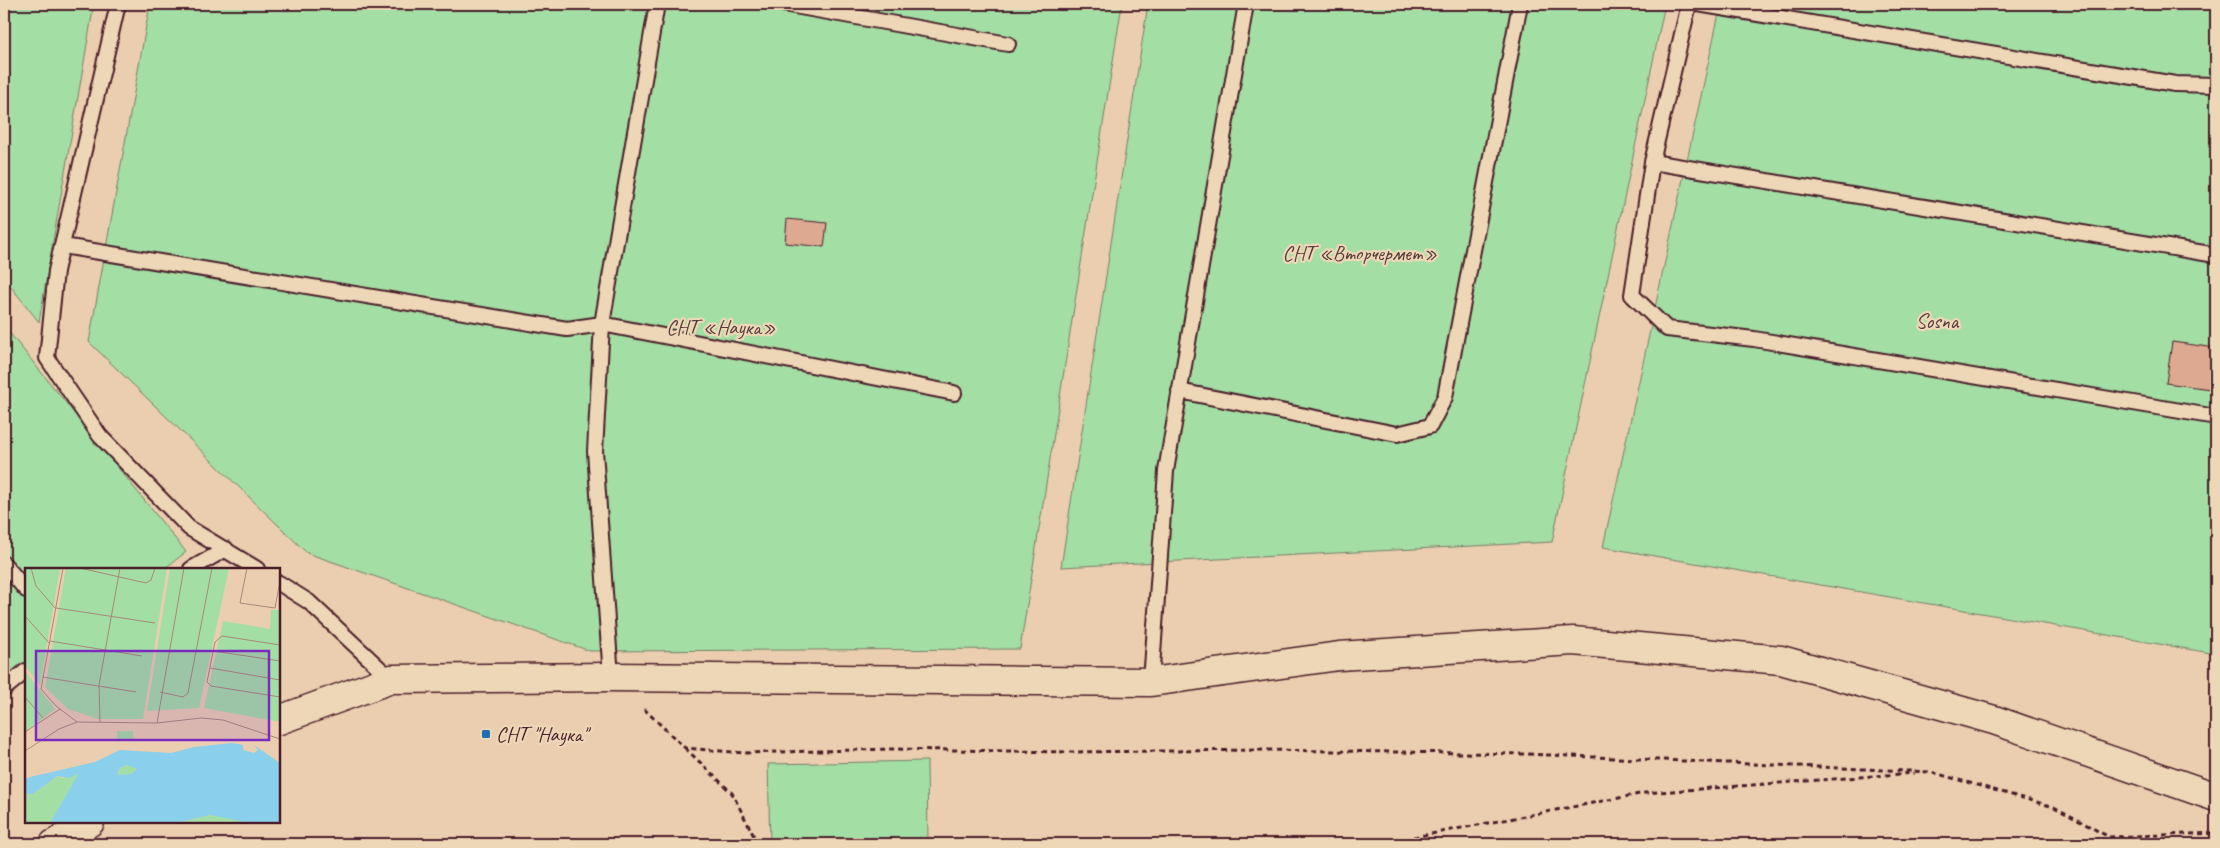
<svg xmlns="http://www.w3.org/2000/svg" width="2220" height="848" viewBox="0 0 2220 848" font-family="Caveat,sans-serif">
<rect width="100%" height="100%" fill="#ebceaf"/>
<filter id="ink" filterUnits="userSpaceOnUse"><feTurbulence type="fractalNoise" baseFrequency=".02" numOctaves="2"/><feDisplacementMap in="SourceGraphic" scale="10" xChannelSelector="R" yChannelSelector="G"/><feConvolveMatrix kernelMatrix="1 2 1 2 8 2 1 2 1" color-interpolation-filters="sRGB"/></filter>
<g filter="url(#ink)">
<path fill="#a3dea4" stroke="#767e68" d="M 4,4 L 94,4 L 39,322 L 4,278 Z
M 150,4 L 1122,4 L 1020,649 L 590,651 L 307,553 L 89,342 Z
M 1148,4 L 1665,4 L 1552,542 L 1061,567 Z
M 1721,4 L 2216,4 L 2216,654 L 1603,547 Z
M 4,326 L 186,552 L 164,569 L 26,569 L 26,675 L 4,692 Z
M 927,761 L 928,841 L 770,844 L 768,764 Z"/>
<path fill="#dda991" stroke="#4a1f2b" d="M 787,219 L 827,223 L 824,247 L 785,243 Z
M 2172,342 L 2216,348 L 2210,389 L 2166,383 Z"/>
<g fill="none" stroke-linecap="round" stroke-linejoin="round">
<defs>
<path id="service" d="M 118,4 L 56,271 L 47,358 L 100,436 L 189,528 L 257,569
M 783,4 L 1008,44
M 1689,4 L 1652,162 L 1632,295 L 1667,329 L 1754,339 L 2216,417
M 1698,4 L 2175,84 L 2216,85
M 1652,162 L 2216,255
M 63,246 L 567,329 L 602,324 L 954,393
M 1179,391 L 1397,434 L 1430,426 L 1445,397 L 1520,4
M 4,564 L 26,590
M 191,569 L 226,549
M 279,583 L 309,602 L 391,679
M 611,677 L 595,451 L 602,324 L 657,4
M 1151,682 L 1166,471 L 1246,4
M 4,689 L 26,671"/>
<path id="minor" d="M 279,720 L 391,679 L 611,677 L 1151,682 L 1339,656 L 1573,641 L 1781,660 L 1994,720 L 2216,797
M 54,844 L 90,822"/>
</defs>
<use href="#service" stroke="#4a1f2b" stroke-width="18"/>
<use href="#minor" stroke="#4a1f2b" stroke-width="31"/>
<path stroke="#4a1f2b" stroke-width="3" stroke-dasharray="5 4" stroke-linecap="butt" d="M 644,709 L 685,748 L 744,753 L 892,749 L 1068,752 L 1265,750 L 1526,754 L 1931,772 L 2054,807 L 2109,837 L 2216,833
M 685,748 L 732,793 L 758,844
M 1378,844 L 1645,793 L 1914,773"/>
<use href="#service" stroke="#eed7b7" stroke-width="14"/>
<use href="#minor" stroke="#eed7b7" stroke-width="28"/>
</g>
</g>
<rect fill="#1f6fb2" stroke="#eed7b7" stroke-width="2" x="481" y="729" width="10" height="10" rx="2.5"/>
<g text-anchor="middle" stroke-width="4.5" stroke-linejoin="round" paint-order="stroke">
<g font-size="21" fill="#573c3d" stroke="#eed7b7">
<text x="1360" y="260">СНТ «Вторчермет»</text>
<text x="1937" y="328">Sosna</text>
<text x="721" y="334">СНТ «Наука»</text>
</g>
<g font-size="21" fill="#4a1f2b" stroke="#eed7b7" text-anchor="start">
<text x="496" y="741">СНТ "Наука"</text>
</g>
</g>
<g transform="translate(25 568)">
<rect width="255" height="255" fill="#ebceaf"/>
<path d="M 0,0 L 35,0 L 15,117 L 0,98 ZM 41,0 L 142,0 L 118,151 L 73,151 L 43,141 L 20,119 ZM 145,0 L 204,0 L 174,140 L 122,143 ZM 246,42 L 255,42 L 255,154 L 179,140 L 198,53 L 245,61 ZM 0,103 L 30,141 L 0,164 ZM 92,163 L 108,163 L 108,171 L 92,172 ZM 103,197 L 112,201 L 106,206 L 92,207 L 95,200 ZM 55,205 L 25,255 L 0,255 L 0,226 L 8,226 L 32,208 L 38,210 ZM 185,247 L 204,250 L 225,255 L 151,255 Z" fill="#a3dea4"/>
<path d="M 207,175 L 218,177 L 218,182 L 229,185 L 233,182 L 229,177 L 255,195 L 255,255 L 225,255 L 185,247 L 151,255 L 25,255 L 54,205 L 45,210 L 32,208 L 8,226 L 0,226 L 0,211 L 5,209 L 70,194 L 95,182 L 146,185 L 169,179 ZM 102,197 L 112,201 L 106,206 L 92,207 L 95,200 Z" fill="#8acfec" fill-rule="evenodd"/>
<path fill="none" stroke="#ab887a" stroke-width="1" d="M 6,0 L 11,18 L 31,41M 38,0 L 16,121 L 31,138 L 52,154M 55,0 L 121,15 L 126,12 L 130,0M 222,0 L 215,35 L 250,40 L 255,13M 31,40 L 130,55M 0,48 L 25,76M 25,73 L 117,88M 255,77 L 197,68 L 190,74 L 182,114 L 186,118 L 255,129M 188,83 L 255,93M 185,100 L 255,112M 17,109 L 111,124M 135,124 L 158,129 L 163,125 L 187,0M 0,129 L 18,150M 75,154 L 74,117 L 95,0M 132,155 L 159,0M 0,164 L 35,141M 0,183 L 34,161 L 52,154 L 132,155 L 176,150 L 198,152 L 255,171"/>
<path fill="#7b2cbf" fill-opacity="0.15" stroke="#7b2cbf" stroke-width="2.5" d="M 11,83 L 244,83 L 244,172 L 11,172 Z"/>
<rect width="255" height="255" fill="none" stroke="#4a1f2b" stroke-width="2.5"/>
</g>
<rect width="2220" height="848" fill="none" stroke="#eed7b7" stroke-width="20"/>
<rect x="10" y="10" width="2200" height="828" fill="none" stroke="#4a1f2b" stroke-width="2" filter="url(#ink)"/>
</svg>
